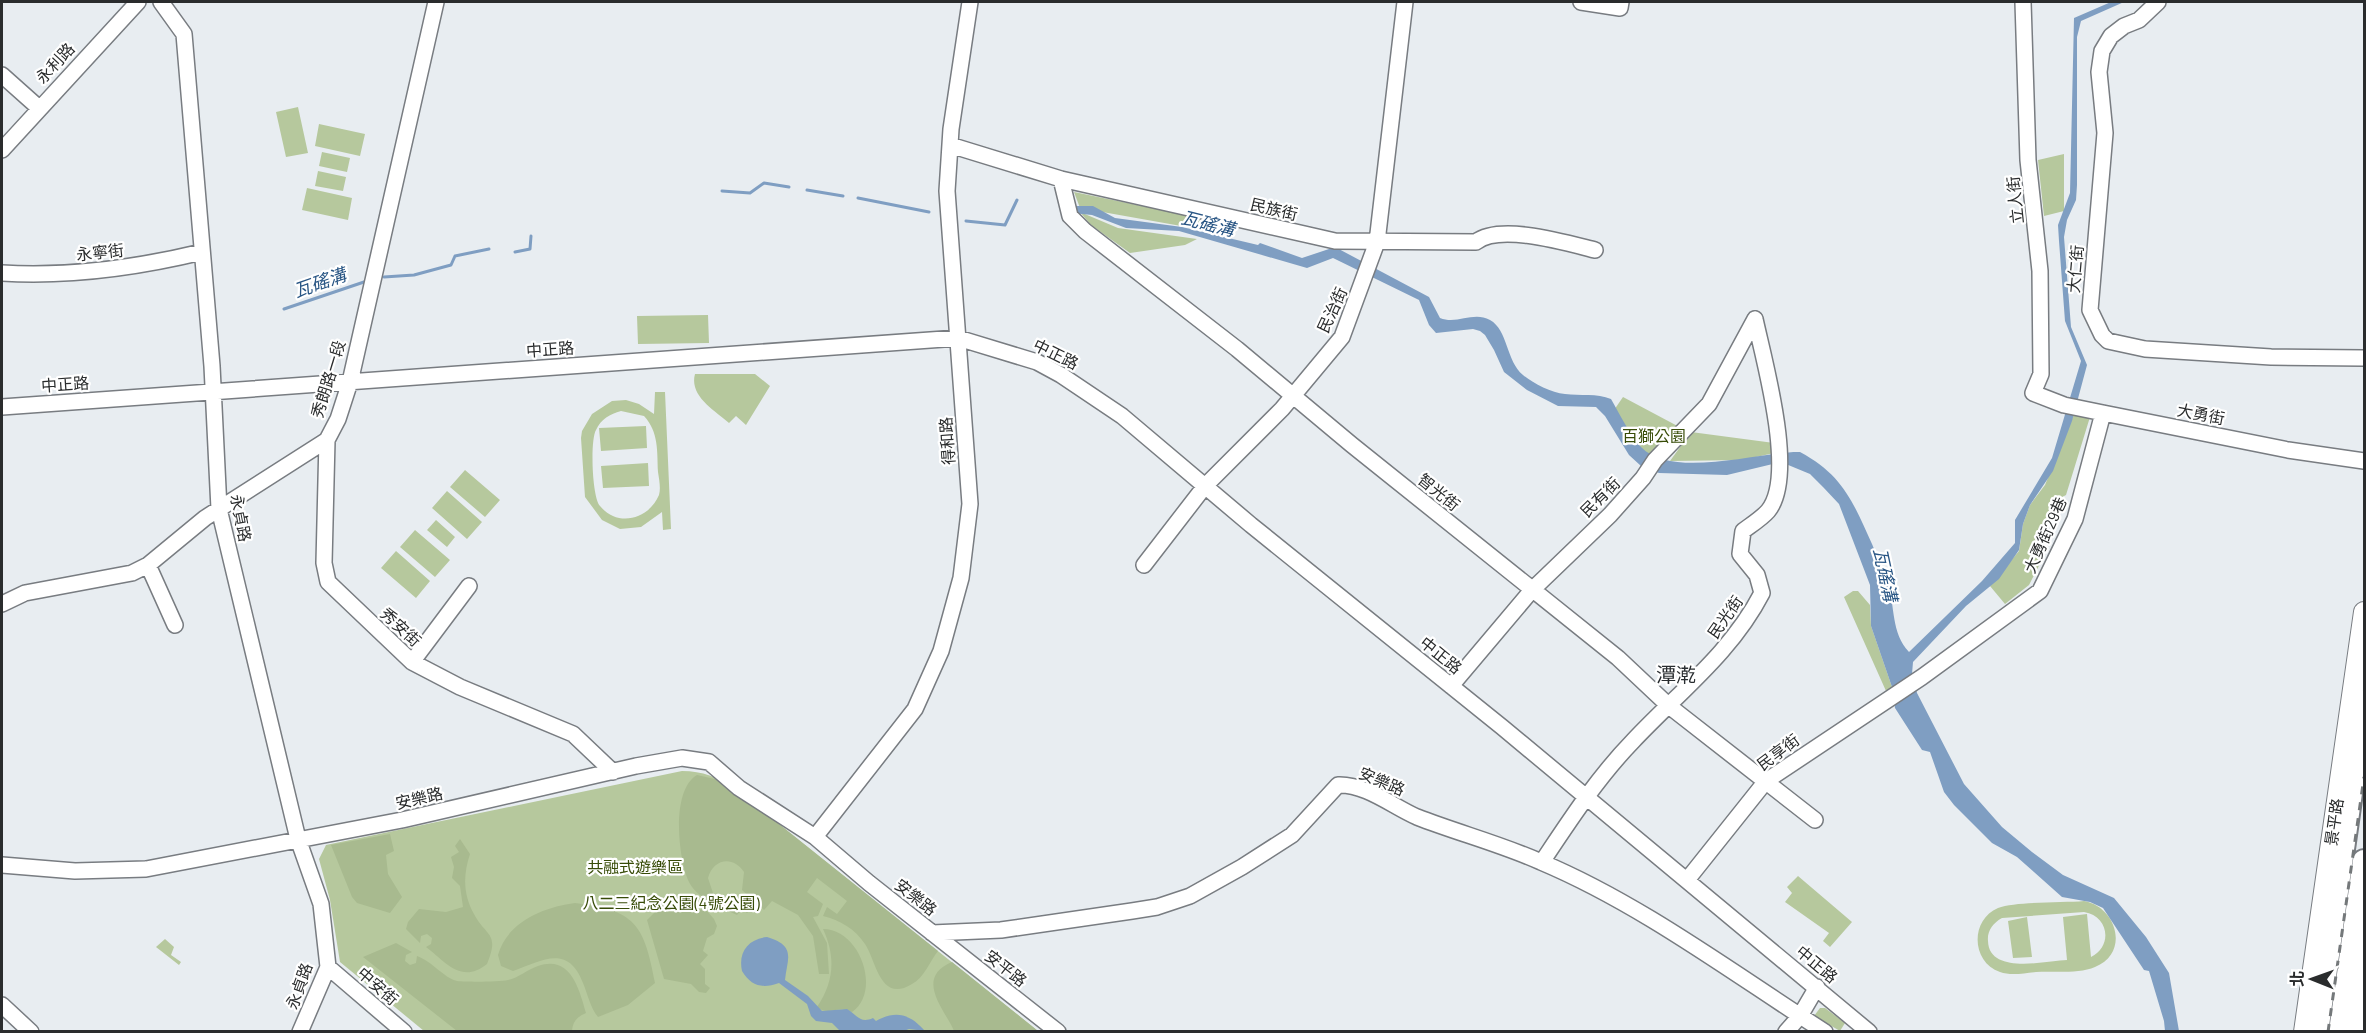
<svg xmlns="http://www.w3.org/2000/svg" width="2366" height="1033" viewBox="0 0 2366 1033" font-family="Barlow,'Noto Sans TC',sans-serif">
<rect width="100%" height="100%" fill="#e8edf1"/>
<path fill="#b6c89d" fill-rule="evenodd" d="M 298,107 L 308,153 L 286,157 L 276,112 Z
M 319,124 L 365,134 L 360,156 L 315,146 Z
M 322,152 L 350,158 L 347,172 L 319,166 Z
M 2064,154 L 2064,211 L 2044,216 L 2038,160 Z
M 318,171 L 346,177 L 343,191 L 315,186 Z
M 307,188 L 352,198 L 348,220 L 302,210 Z
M 1074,192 L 1200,218 L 1198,229 L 1080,208 Z
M 1080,212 L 1118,228 L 1197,239 L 1185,245 L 1130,253 L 1091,225 Z
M 708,315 L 709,343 L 638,344 L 637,316 Z
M 695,374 L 755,374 L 770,386 L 746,425 L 736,416 L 729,423 C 714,410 689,396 695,374 Z
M 655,392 L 665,392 L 671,529 L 663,530 L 662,512 L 641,527 L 620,529 L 602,520 L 585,497 L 581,438 L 582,431 L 592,414 L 612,401 L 626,400 L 639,404 L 654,414 ZM 621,411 L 644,416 C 659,432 657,452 658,472 C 659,479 661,488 659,495 C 649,519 618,528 600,506 C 592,497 590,440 596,430 C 601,419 610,414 621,411 Z
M 1623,397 L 1685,430 L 1655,463 L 1626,437 L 1612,413 Z
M 2074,414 L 2090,417 L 2066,495 L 2051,503 L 2037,554 L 2043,558 L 2029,585 L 2005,604 L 1990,586 L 2019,551 L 2023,524 L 2030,505 L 2045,485 Z
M 646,426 L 647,448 L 601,451 L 599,428 Z
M 1691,432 L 1774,443 L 1774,453 L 1743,460 L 1670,461 Z
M 648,463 L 649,486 L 603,488 L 601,466 Z
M 465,470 L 500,500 L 485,517 L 450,487 Z
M 447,491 L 482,522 L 467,539 L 432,508 Z
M 436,520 L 455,537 L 447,547 L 427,530 Z
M 415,530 L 450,560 L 435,577 L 400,547 Z
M 396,551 L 430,581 L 416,598 L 381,568 Z
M 1853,591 L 1858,591 L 1870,605 L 1871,626 L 1892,687 L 1886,691 L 1844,597 Z
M 682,771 C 703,771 717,777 735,789 L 1038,1031 L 424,1031 L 340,962 L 330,900 L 319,859 L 326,845 Z
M 1798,876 L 1852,922 L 1830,947 L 1823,941 L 1829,933 L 1785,902 L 1792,893 L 1787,887 Z
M 2084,901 C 2117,907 2130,953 2095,967 C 2079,974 2054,971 2036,972 C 2025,973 2011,976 2000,972 C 1971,962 1970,920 1998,908 C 2016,901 2063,903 2084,901 ZM 2084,912 C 2109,916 2113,946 2091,957 L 2087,914 L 2063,917 L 2067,960 C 2045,961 1989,975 1988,941 C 1987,931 1993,923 2002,918 Z
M 2027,917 L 2032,957 L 2013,958 L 2008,921 Z
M 165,939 L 174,947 L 171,955 L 181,962 L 179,965 L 156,947 Z
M 1820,1008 L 1825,1008 L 1845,1023 L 1840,1031 L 1814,1016 Z"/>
<path fill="#a8ba8f" d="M 697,775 L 719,780 L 735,789 L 938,951 C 930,961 924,978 912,984 C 880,1004 876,960 865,944 C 855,929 840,920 823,916 L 827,907 L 837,914 L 847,901 L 817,878 L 807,892 L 823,904 L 818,916 L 813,917 L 827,943 L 829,974 L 819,974 L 813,936 L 798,915 L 772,901 L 764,910 L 742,890 L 744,872 C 733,855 713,859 708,878 L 713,893 L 707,900 C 699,895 692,889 688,880 C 678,856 671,790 697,775 Z
M 390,834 L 394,851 L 386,855 L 388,874 L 402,897 L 390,913 L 357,903 L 352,897 L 331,845 Z
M 460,839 L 470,854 C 463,875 463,895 474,914 C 486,937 500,932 487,964 C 461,985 445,961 426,947 L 431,944 L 432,938 L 427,934 L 421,936 L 420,943 L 406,929 L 408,922 L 419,909 L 446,912 L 463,907 L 460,886 L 452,878 L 454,867 L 451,857 L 459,852 L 455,846 Z
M 738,895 L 752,908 L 747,913 L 742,909 L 737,915 L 712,903 L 718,896 L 726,899 Z
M 575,903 C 635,910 644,924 655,983 L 628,1005 L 598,1017 C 590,1007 588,995 583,983 C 568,943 541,961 513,971 L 501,966 L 498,955 C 507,922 544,907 575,903 Z
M 659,908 L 706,910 L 714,919 L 717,926 L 714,934 L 707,938 L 703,951 L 708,955 L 700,964 L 705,969 L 705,984 L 710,988 L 706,993 L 699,992 L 691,984 L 664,979 L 647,920 Z
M 823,929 C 860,929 882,991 852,1012 C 840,1004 829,1017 817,1007 C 834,982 836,957 823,929 Z
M 396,943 L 412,952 L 406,955 L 405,961 L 410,965 L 416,963 L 417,956 C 433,962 444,978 457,981 C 467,982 499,982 508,980 C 518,978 528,969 538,966 C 571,955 579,989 586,1013 C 577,1017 573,1021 572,1031 L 457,1031 L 363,957 Z
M 952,962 L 1038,1031 L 954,1031 C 946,1011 913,978 952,962 Z"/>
<path fill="#7f9ec2" d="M 2111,2 L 2124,2 L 2081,21 L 2077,37 L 2077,185 L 2076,200 L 2067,220 L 2064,237 L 2071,327 L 2087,365 L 2072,421 L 2053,471 L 2030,505 L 2023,524 L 2019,550 L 1999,579 L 1966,606 L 1913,662 L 1912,674 L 1917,693 L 1964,784 L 2002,827 L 2032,852 L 2063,875 L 2114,898 L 2146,937 L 2169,973 L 2179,1031 L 2165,1031 L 2164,1021 L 2149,971 L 2144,970 L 2103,908 L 2090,902 L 2062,897 L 2017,857 L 1992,843 L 1954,805 L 1944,792 L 1930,752 L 1922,750 L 1895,708 L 1892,687 L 1871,626 L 1870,585 L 1839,504 L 1823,487 L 1810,474 L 1781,462 L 1727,475 L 1659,473 L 1641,466 L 1629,455 L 1605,416 L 1596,407 L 1558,406 L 1527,390 L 1504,372 L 1494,350 L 1485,335 L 1480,331 L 1473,329 L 1436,333 L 1429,325 L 1419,300 L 1333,258 L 1307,268 L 1179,231 L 1126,228 L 1092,215 L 1072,213 L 1071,206 L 1093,206 L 1115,218 L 1182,227 L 1258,245 L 1260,243 L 1302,258 L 1335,247 L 1429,297 L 1440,318 C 1457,325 1473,311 1490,320 C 1508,330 1506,361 1523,375 C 1533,383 1551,393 1565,394 C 1580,396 1597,393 1611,399 C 1620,415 1629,433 1641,447 C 1673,480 1760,451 1800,452 C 1843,475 1853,502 1872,544 C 1877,557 1884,570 1888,583 C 1895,606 1891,633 1909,652 L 1982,581 L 2015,543 L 2015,520 L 2052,458 L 2081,361 L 2065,321 L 2059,241 L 2058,225 L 2070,193 L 2074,18 Z
M 767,937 C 797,946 787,959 785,980 L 808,996 L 822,1011 L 847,1009 C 857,1015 860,1024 873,1018 L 876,1021 C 896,1010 910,1014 925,1031 L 909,1029 L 901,1032 L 840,1031 L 832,1023 L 816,1021 L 811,1016 L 807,1004 L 779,983 C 762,989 751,986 742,971 C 738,952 748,939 767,937 Z"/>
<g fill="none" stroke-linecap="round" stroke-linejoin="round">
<path stroke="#7f9ec2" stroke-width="3" d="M 807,190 L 843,196
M 722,191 L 750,193 L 764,183 L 789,187
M 858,198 L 929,212
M 966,221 L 1005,225 L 1017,200
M 515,252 L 530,249 L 531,236
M 384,277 L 414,275 L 451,265 L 455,256 L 489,249
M 284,309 L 364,282"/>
<defs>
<path id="minor" d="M 161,2 L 184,34 L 212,366 L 219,509 L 298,839 L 321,904 L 328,967 L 300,1032
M 1581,2 L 1620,8 L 1621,2
M 2023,2 L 2028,160 L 2040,271 L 2041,374 L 2033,393 L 2064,405 L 2103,413 L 2288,450 L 2364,461
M 2158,2 L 2139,20 L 2124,26 L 2111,36 L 2102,51 L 2099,72 L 2105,133 L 2090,310 L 2102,335 L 2108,341 L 2145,349 L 2271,357 L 2364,358
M 2,75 L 39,108
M 950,145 L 1061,179 L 1335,241 L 1476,242 C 1500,223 1567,243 1595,250
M 2,150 L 138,2
M 1061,179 L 1070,216 L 1085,231 L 1237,349 L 1352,445 L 1618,658 L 1669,706 L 1815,820
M 2,273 C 69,277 136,268 202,252
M 2,407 L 958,338 L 1037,362 L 1061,375 L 1122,416 L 1251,525 L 1502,727 L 1869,1032
M 327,440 L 324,563 L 328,582 L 412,662 L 460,687 L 573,734 L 613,772
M 148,565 L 175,625
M 1144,565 L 1205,486 L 1282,409 L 1342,337 L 1377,242 L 1405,2
M 2,604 L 25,593 L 132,573 L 148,565 L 205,518 L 327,440 L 338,419 L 350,382 L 436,2
M 412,662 L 469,586
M 1451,686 L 1532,590 L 1610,515 L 1643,478 L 1655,460 L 1709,404 L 1755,319
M 815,837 L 915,709 L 941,651 L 961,578 L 970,504 L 947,191 L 951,129 L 970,2
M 1542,862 C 1570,820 1598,777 1633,741 C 1679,692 1731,653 1762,593 L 1757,575 L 1740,554 L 1743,531 C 1751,525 1762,518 1768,511 C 1797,476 1764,361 1755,319
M 2,865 L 75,871 L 146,869 L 402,820 L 636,766 L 682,758 L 709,762 L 739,788 L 815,837 L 869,883 L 1058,1032
M 1687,880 L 1766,781 L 1922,677 L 2040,591 L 2075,519 L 2103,413
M 932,933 L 1001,930 L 1132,911 L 1157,907 L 1190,896 L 1242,867 L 1292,835 L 1338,785 C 1366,784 1392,806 1417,817 C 1458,833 1501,844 1541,862 C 1641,904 1734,974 1825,1032
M 328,967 L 404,1032
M 2,1005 L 31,1032
M 1786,1032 L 1800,1016 L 1817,987"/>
<path id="major" d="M 2304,1032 L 2364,612
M 2353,1032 L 2364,954"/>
<path id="highway" d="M 2317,1032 L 2364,701
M 2340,1032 L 2364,861"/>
</defs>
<use href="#minor" stroke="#787c81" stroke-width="18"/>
<use href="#major" stroke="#787c81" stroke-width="22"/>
<use href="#highway" stroke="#787c81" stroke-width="26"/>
<use href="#minor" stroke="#fff" stroke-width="15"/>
<use href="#major" stroke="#fff" stroke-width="20"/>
<use href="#highway" stroke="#fff" stroke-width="22"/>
<path stroke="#74787a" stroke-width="3" stroke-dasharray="8 8" stroke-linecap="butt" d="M 2328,1032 L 2364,777"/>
</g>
<g text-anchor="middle" stroke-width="4.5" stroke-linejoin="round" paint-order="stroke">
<g font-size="16" fill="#2a2c2d" stroke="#fff">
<text transform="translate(55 63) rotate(-47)" y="6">永利路</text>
<text transform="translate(2015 200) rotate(-96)" y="6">立人街</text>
<text transform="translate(1274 209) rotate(13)" y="6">民族街</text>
<text transform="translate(100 252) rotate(-6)" y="6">永寧街</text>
<text transform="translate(2075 269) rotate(-85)" y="6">大仁街</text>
<text transform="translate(1332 310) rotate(-65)" y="6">民治街</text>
<text transform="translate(550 349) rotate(-4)" y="6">中正路</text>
<text transform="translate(1056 354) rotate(26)" y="6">中正路</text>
<text transform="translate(328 379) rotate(-73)" y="6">秀朗路一段</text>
<text transform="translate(65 384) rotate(-4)" y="6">中正路</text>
<text transform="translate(2201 414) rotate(11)" y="6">大勇街</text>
<text transform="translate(947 441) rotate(-94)" y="6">得和路</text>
<text transform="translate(1439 492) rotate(39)" y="6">智光街</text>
<text transform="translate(1600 497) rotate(-45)" y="6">民有街</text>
<text transform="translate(241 518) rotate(79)" y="6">永貞路</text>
<text transform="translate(2045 535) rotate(-66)" y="6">大勇街29巷</text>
<text transform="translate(1725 617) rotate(-55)" y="6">民光街</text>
<text transform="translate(401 627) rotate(43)" y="6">秀安街</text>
<text transform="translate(1441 655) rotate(39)" y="6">中正路</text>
<text transform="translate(1778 752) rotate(-37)" y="6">民享街</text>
<text transform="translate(1382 781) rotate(23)" y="6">安樂路</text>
<text transform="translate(419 798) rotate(-13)" y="6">安樂路</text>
<text transform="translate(2334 822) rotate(-82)" y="6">景平路</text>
<text transform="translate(916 897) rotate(38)" y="6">安樂路</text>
<text transform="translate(1817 964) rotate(40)" y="6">中正路</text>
<text transform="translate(1006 968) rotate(38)" y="6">安平路</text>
<text transform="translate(299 986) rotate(-70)" y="6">永貞路</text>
<text transform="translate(378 986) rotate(41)" y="6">中安街</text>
</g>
<g font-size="16" fill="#384c08" stroke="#fff">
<text x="1654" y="442">百獅公園</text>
<text x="635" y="873">共融式遊樂區</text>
<text x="671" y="909">八二三紀念公園(4號公園)</text>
</g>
<g font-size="18" font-style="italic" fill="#285584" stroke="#fff">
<text transform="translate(1208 224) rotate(14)" y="6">瓦磘溝</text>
<text transform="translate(320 283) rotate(-19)" y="6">瓦磘溝</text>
<text transform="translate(1885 575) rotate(78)" y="6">瓦磘溝</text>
</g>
<g font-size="20" fill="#282c2f" stroke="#fff">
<text x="1676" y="682">潭漧</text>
</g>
</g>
<rect width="2366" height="1033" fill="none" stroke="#2a2c2d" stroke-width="6"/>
<g transform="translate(2312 979) rotate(271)" stroke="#ffffff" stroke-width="4.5" paint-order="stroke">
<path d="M0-4.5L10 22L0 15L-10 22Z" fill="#2a2c2d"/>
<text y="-9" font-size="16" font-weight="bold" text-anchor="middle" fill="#2a2c2d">北</text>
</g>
</svg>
